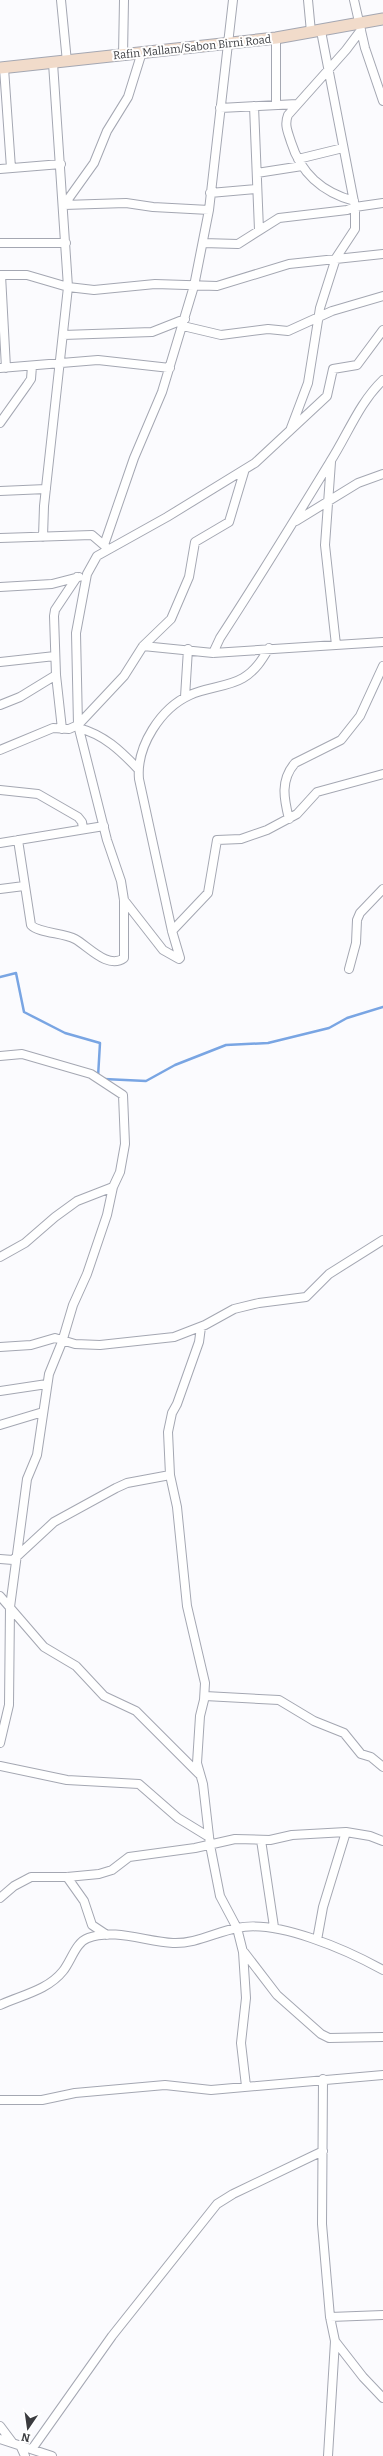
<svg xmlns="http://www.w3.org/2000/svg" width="383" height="2456" viewBox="0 0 383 2456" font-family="Bitter,serif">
<rect width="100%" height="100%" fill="#fbfbfe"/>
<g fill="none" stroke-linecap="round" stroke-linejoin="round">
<path stroke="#79a5e3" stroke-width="2.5" d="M 0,977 L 16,973 L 24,1012 L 65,1033 L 100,1043 L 98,1077
M 104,1079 L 146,1081 L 175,1065 L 226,1045 L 268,1043 L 329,1028 L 347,1018 L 383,1007"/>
<defs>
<path id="street" d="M 61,0 L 67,62
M 308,0 L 311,32
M 354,0 L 365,48 L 383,101
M 123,55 L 124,0
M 4,68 L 11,168
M 276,105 L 276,38
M 254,106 L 259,230
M 220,108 L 297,104
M 298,159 L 343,148
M 0,169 L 61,164
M 257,173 L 302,166
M 210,193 L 257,189
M 354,201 C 322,192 301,174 291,142 C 288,132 284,125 288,115 L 346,50 L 361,30
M 64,205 L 126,203 L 153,207 L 209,210
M 67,205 L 69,198 L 94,163 L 107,131 L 128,97 L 142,52
M 0,243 L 66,243
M 203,243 L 238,244 L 279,218 L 347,210 L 355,207 L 383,203
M 0,275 L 27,275 L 68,287 L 94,290 L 155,284 L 217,286 L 289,264 L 383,254
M 1,275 L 6,368
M 183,326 L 221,335 L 268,329 L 288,331 L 332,311 L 383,296
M 63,335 L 152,332 L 185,319
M 0,368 L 98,360 L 170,368
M 0,423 L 27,385 L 31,379 L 32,366
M 291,428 L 308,383 L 320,308 L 336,258 L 355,229 L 355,207 L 321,31
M 331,462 L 325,545 L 336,645
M 0,491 L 46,489
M 296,521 L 358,483 L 383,474
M 43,537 L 44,506 L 68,287 L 53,63
M 0,538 L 92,535 L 106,547
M 104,545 L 134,458 L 162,392 L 194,286 L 209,210 L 233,0
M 0,587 L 52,584 L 79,577
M 143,646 L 213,653 L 383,642
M 213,653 L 220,638 C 258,580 294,521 330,462 C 348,434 359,403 383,380
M 0,662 L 55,656
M 185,697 L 188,649
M 0,705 L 20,697 L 56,675
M 79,728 C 104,735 120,750 138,769
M 62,729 L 56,675 L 54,616 L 55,610 L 77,577
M 0,750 L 53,728 L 69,729 L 78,725 L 124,676 L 143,646 L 171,619 L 189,577 L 195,542 L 229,522 L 244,472
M 0,790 L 38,794 L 78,817 L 82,822 L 83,829
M 289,819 C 284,799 280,780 295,763 L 341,740 L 360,716 L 383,666
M 18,840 L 31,925 C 38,933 64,933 75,939 C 88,946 108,970 124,958 L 124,900 L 121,881 L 107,840 L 78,725 L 76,633 L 87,574 L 97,556 L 167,517 L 255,463 L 327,396 L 333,369 L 357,365 L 383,330
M 0,843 L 104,826
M 0,889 L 24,886
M 124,900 L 163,950 L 179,959 L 180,958 L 172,931 L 139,779 C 136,746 161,708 190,695 C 207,687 228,687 243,678 C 255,671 262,660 269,648
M 172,931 L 208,893 L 217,840 L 241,839 L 267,830 L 297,814 L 317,792 L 383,774
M 349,969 L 356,943 L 357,920 L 360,913 L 383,889
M 0,1056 L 22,1054 L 91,1074 L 123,1095 L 125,1144 L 120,1172 L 113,1187 L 77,1201 L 55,1217 L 25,1243 L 0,1257
M 201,1327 L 199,1342 L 177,1404 L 172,1413 L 168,1432 L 170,1475 L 177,1507 L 187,1606 L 205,1683 L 204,1700 L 200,1716 L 197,1763 L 203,1784 L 210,1845 L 220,1896 L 237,1928 L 243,1952 L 246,1998 L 241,2043 L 246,2086
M 0,1347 L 31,1345 L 55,1338 L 75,1344 L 100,1345 L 174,1337 L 205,1325 L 234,1309 L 259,1303 L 306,1297 L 329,1274 L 383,1240
M 0,1391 L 47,1384
M 0,1425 L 43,1412
M 0,1559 L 13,1560 L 54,1522 L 116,1488 L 127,1483 L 170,1475
M 0,1596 L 44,1647 L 76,1666 L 104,1696 L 136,1711 L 199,1774
M 205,1696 L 279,1700 L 314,1721 L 344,1733 L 361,1754 L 371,1757 L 383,1767
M 0,1743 L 9,1705 L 10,1607 L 27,1479 L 37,1455 L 49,1374 L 62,1342 L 73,1305 L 87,1274 L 107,1215 L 113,1187
M 0,1766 L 67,1780 L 139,1784 L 178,1818 L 209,1837
M 261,1840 L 274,1927
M 67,1877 L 84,1901 L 92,1925 L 107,1935
M 0,1898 L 14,1886 L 31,1877 L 67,1877 L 99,1874 L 112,1870 L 129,1857 L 195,1848 L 235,1839 L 270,1840 L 292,1835 L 346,1832 L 370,1836 L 383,1841
M 317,1940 L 323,1907 L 346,1832
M 244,1952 L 277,1995 L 321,2034 L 329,2038 L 383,2037
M 0,2005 C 22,1995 48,1990 63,1971 C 71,1961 76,1942 88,1938 C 114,1928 147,1942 173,1943 C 195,1944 216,1932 237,1928 C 277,1919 347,1950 383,1970
M 323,2079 L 322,2224 L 330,2317 L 335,2341 L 328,2456
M 0,2100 L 42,2100 L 75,2093 L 165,2085 L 211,2090 L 383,2075
M 330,2317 L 383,2315
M 335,2341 L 363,2377 L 383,2398
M 0,2426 L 12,2442
M 0,2439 L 52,2456
M 20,2445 L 25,2456
M 32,2449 L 112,2336 L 217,2204 L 233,2194 L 323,2151"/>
<path id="secondary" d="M 0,68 L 276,38 L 383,19"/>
</defs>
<use href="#street" stroke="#a4a7b2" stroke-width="10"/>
<use href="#secondary" stroke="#a4a7b2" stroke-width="13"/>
<use href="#street" stroke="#fff" stroke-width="8"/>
<use href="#secondary" stroke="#f1dbca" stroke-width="11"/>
</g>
<g text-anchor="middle" stroke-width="4" stroke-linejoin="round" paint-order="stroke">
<g font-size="11" fill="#3a3b3f" stroke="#fff">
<text transform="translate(192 47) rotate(-6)" y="4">Rafin Mallam/Sabon Birni Road</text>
</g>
</g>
<g transform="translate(28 2428) rotate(193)" stroke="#ffffff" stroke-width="3" paint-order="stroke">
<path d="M0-3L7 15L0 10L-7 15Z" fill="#3a3b3f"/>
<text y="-6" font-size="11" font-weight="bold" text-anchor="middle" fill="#3a3b3f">N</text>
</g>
</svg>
